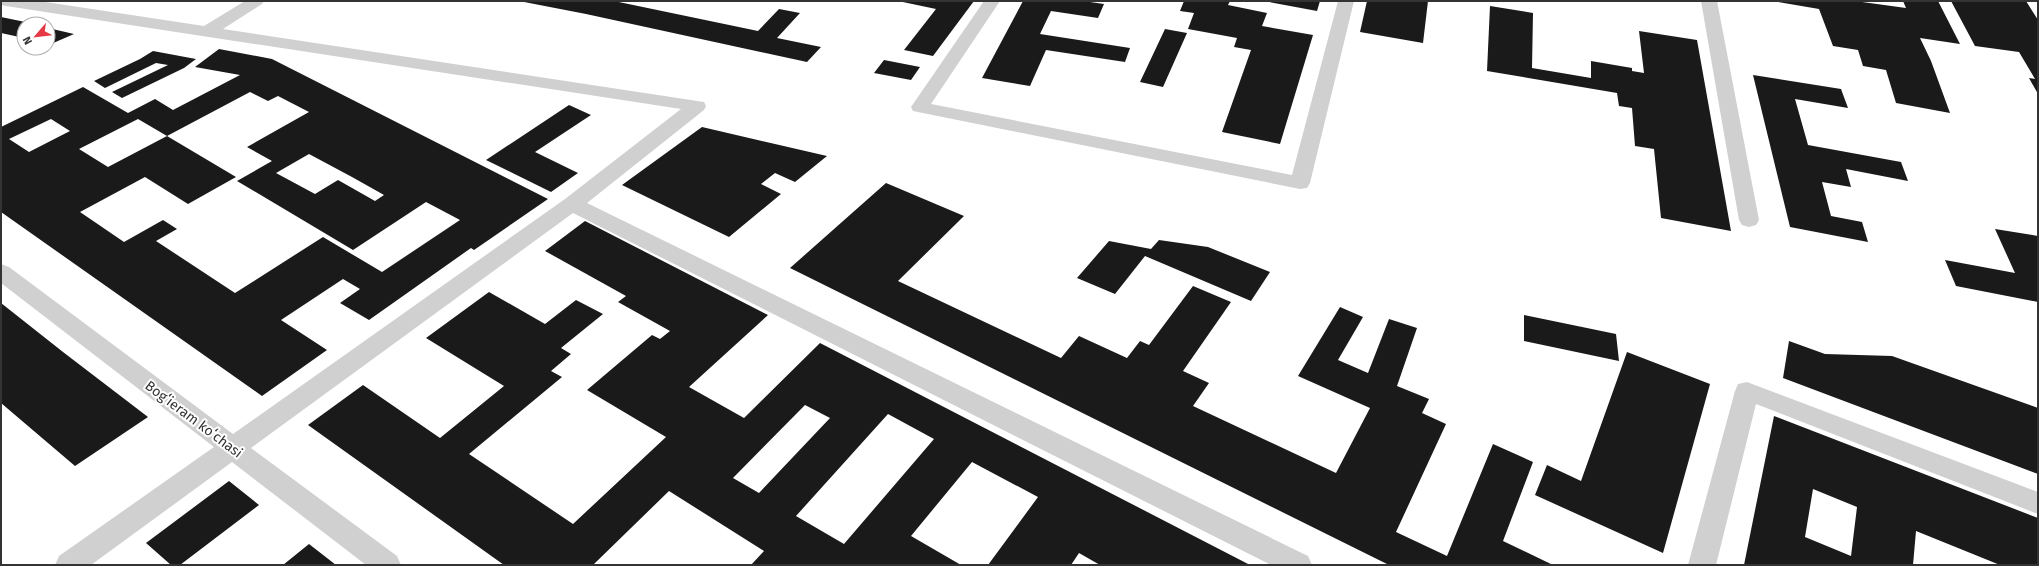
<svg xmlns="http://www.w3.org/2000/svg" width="2039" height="566" viewBox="0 0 2039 566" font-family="'Fira Sans',sans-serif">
<rect width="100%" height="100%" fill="#fff"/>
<path fill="#1a1a1a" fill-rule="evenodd" d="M 519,1 L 614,1 L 758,31 L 779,9 L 800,13 L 777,38 L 821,47 L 807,62 L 586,14 Z
M 898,1 L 974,1 L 933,56 L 904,50 L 936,9 Z
M 1023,1 L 1083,1 L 1104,4 L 1098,18 L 1051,11 L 1040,34 L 1130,48 L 1125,62 L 1046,50 L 1030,86 L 982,78 Z
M 1184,1 L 1230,1 L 1228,5 L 1267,13 L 1262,26 L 1313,35 L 1280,144 L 1222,132 L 1251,50 L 1234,47 L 1237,38 L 1188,29 L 1194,13 L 1180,11 Z
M 1264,1 L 1320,1 L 1317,11 Z
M 1367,1 L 1428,1 L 1423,43 L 1360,32 Z
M 1772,1 L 1855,1 L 1906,8 L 1903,1 L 1938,1 L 1960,44 L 1920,38 L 1931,61 L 1950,113 L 1896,103 L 1886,70 L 1863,66 L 1858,50 L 1833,46 L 1819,9 Z
M 1951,1 L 2026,1 L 2038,20 L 2038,94 L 2029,78 L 2035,79 L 2019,52 L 1975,46 Z
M 1490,6 L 1533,13 L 1532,68 L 1591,78 L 1591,61 L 1632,68 L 1632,71 L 1644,73 L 1639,31 L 1697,40 L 1731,231 L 1661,218 L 1654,149 L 1635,146 L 1632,108 L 1619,106 L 1617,93 L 1487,71 Z
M 1,17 L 30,23 L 24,24 L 24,38 L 1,33 Z
M 48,28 L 74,34 L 51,44 L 48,43 Z
M 1165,29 L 1187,33 L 1163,87 L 1140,82 Z
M 219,49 L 272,59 L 548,199 L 474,250 L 471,248 L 369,320 L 340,303 L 360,289 L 343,279 L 281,320 L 327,350 L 262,396 L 1,212 L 1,127 L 83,87 L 128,113 L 155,99 L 173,110 L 240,75 L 195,67 ZM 250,92 L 268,101 L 278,96 L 309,112 L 247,147 L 272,161 L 237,181 L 353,250 L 426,202 L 460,220 L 382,272 L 323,237 L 235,293 L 156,241 L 177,229 L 163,220 L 124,242 L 80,212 L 145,177 L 188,204 L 236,177 L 167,136 L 108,167 L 79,149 L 138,119 L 167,136 ZM 51,119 L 70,131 L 29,152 L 9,139 ZM 309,154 L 352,177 L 384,195 L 375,201 L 338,180 L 315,194 L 276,173 Z
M 153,51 L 196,59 L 184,68 L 122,98 L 112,92 L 168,65 L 156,63 L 105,88 L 94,81 L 140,59 Z
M 884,60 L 920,67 L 911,80 L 874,73 Z
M 1753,75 L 1841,89 L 1848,108 L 1795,99 L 1808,145 L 1901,162 L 1908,181 L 1846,169 L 1851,187 L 1822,182 L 1831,216 L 1862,222 L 1868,242 L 1790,227 Z
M 569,105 L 591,115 L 535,152 L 578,173 L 551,192 L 486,160 Z
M 702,127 L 827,156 L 795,182 L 775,173 L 761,184 L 781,194 L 729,237 L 622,185 Z
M 886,183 L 964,216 L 898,281 L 1061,358 L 1079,336 L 1127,358 L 1140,341 L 1149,345 L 1193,286 L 1231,302 L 1183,371 L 1209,383 L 1193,406 L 1336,473 L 1370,408 L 1298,376 L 1340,307 L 1363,317 L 1338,360 L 1368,373 L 1389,319 L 1417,328 L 1397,386 L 1429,399 L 1422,413 L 1446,424 L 1396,532 L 1447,556 L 1493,444 L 1533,462 L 1503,541 L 1553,565 L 1389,565 L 790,268 Z
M 585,221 L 768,315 L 689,387 L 744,418 L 820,343 L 1250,565 L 1100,565 L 1079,553 L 1071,565 L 988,565 L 1038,497 L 972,462 L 911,536 L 961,565 L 751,565 L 764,551 L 669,491 L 593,565 L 504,565 L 308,425 L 363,385 L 440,438 L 504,386 L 426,338 L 489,292 L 545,324 L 576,300 L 603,314 L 561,348 L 571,354 L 551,371 L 562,377 L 469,454 L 573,524 L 666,437 L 587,390 L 652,335 L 660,339 L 670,331 L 618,302 L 626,296 L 545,251 ZM 805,405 L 830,418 L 759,493 L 733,478 ZM 888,414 L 934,439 L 844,544 L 796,516 Z
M 1995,229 L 2038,236 L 2038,302 L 1956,286 L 1945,260 L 2015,273 Z
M 1159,240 L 1208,247 L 1270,272 L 1251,301 L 1145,256 L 1115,294 L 1077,278 L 1109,241 L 1151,249 Z
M 1,303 L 63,352 L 148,417 L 75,466 L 1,403 Z
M 1524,315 L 1616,334 L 1619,361 L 1524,341 Z
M 1789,341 L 1825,354 L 1892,356 L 2038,408 L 2038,474 L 1783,378 Z
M 1627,352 L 1710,384 L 1663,553 L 1535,495 L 1547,465 L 1581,481 Z
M 1774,416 L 2038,518 L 2038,565 L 2000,565 L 1916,531 L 1913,565 L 1744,565 ZM 1813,489 L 1857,507 L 1851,556 L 1805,537 Z
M 229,481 L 259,505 L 180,565 L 171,565 L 146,543 Z
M 309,544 L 336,565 L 283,565 Z"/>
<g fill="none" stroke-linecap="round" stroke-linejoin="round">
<path fill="#d0d0d0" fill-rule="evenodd" d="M 1,1 L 39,1 L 204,26 L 245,1 L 264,1 L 262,4 L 223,29 L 704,102 L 706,106 L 704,110 L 587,203 L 1308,556 L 1312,565 L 1271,565 L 573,213 L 251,448 L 397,556 L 401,565 L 366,565 L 232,462 L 91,565 L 55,565 L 59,556 L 214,447 L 1,283 L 1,264 L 9,267 L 233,434 L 565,199 L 681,109 L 6,6 L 1,5 Z
M 984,1 L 1000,1 L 931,104 L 1292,175 L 1338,1 L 1354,1 L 1310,183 L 1307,188 L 1300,189 L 913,111 L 911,107 Z
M 1701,1 L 1717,1 L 1759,220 L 1756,225 L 1749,227 L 1742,225 L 1739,220 Z
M 1747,382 L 2038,492 L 2038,514 L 1756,404 L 1716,565 L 1688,565 L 1735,391 L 1738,384 Z"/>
</g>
<g text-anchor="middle" stroke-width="4" stroke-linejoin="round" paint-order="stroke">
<g font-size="14" fill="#333" stroke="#fff">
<text transform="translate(194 419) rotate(37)" y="5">Bogʻieram koʻchasi</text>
</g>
</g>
<rect width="2039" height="566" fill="none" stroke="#333333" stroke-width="4"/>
<g transform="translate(36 36) rotate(242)"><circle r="19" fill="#ffffff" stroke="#adadad"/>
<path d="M0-3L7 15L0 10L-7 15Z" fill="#e63946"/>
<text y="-6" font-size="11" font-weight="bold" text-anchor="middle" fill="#333333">N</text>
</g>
</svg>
